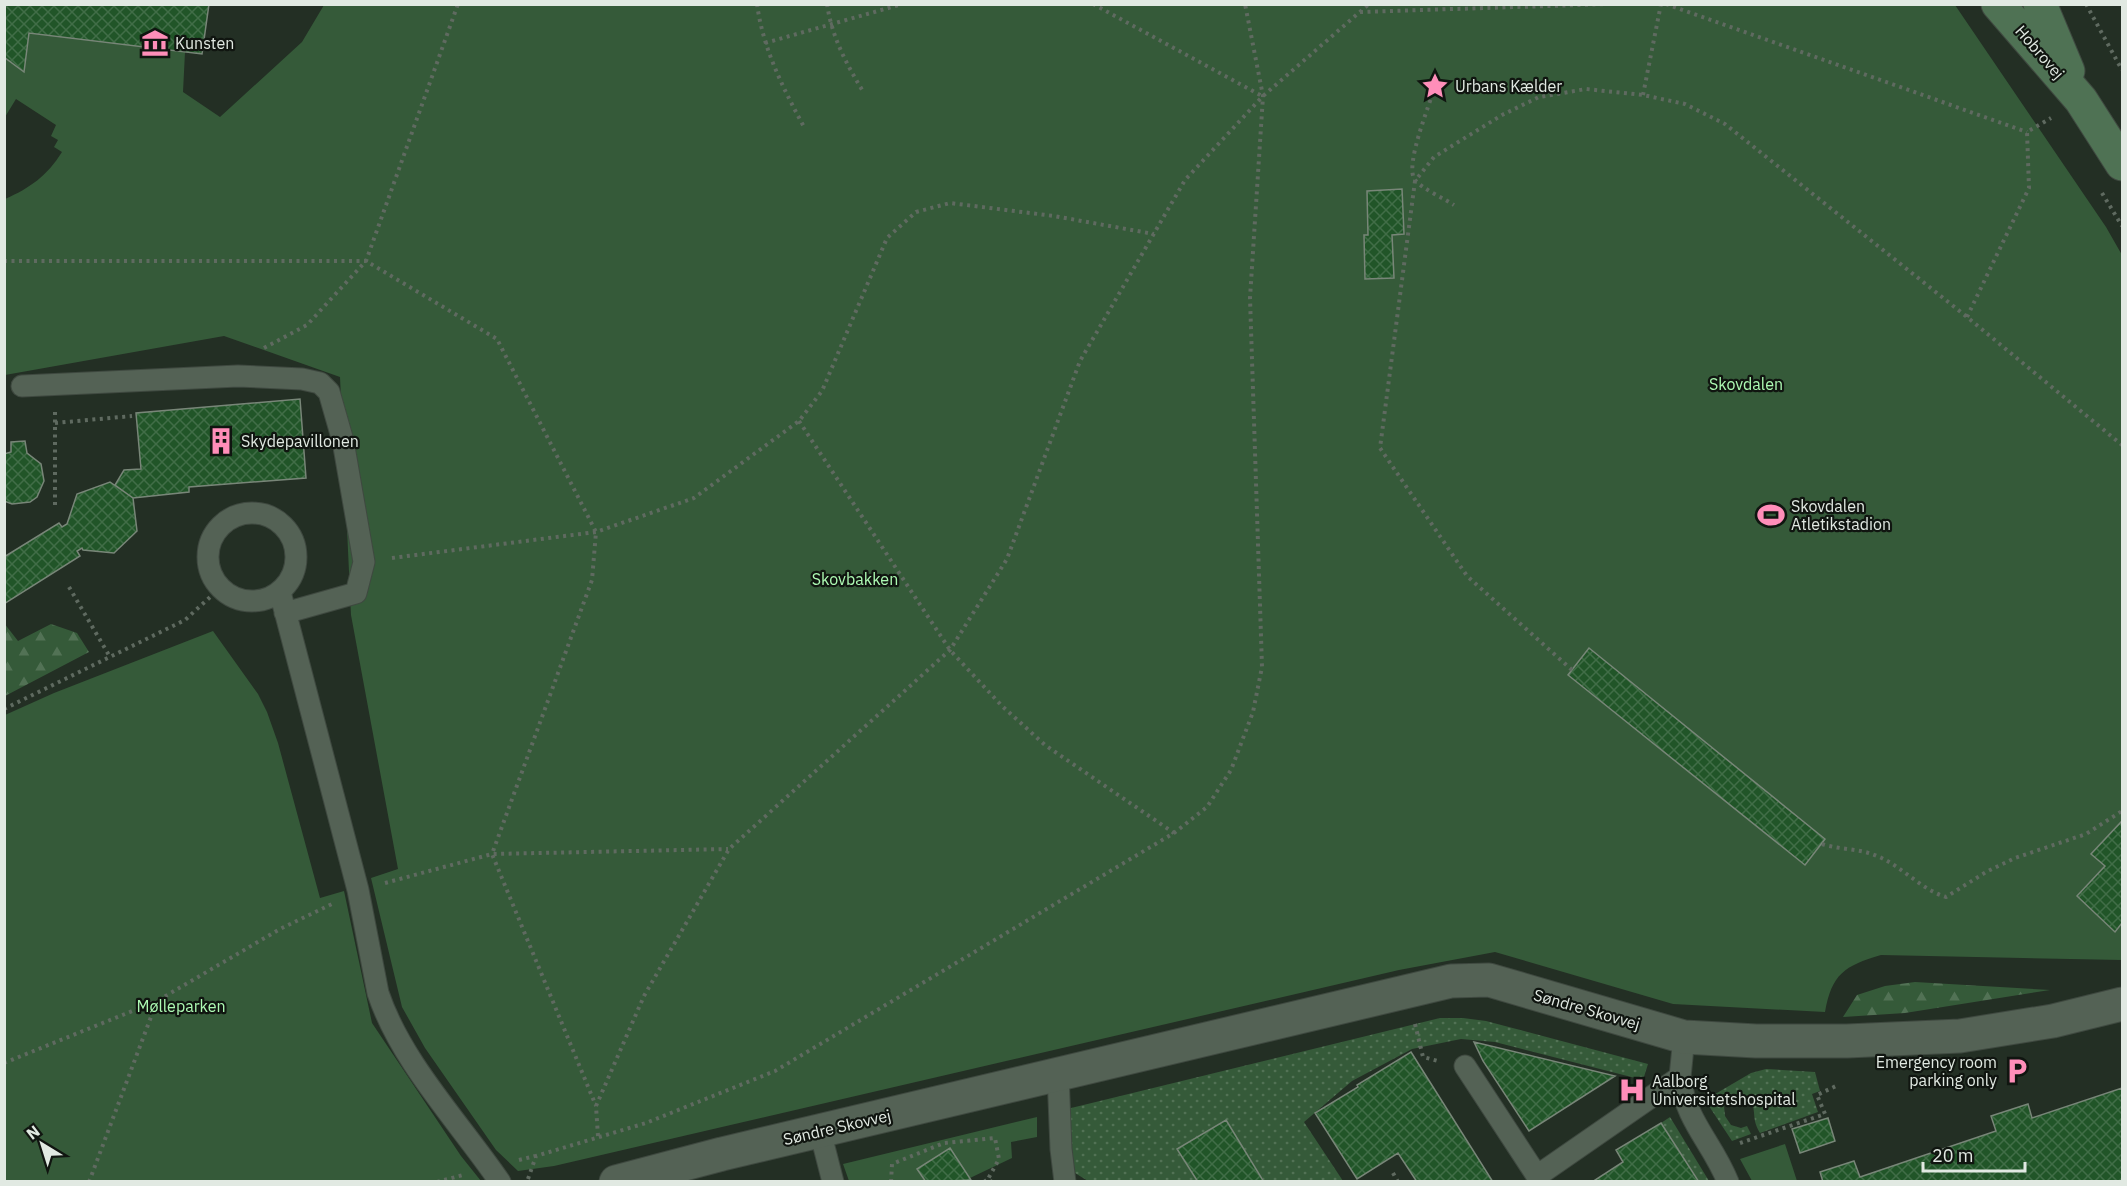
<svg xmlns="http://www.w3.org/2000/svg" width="2127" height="1186" viewBox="0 0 2127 1186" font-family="'IBM Plex Sans',sans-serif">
<defs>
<pattern id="grass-dots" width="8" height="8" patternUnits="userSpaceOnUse" patternTransform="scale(1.5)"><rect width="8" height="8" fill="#355a39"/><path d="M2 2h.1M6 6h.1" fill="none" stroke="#527255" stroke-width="1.8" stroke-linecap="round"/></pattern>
<pattern id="forest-firs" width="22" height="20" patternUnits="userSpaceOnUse" patternTransform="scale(1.5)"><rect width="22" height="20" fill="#355a39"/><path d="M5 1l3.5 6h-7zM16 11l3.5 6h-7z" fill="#527255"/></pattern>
<pattern id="building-cross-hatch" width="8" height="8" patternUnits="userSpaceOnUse" patternTransform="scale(1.5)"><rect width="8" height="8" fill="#215528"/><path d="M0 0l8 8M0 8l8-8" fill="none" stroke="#416d47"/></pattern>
</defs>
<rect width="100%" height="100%" fill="#232f24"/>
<path fill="url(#grass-dots)" d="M 1440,1018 L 1463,1018 L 1486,1021 L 1648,1064 L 1643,1080 L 1495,1042 L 1461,1039 L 1412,1049 L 1352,1081 L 1304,1122 L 1343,1181 L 1264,1181 L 1226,1120 L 1198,1181 L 1088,1181 L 1075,1173 L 1067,1109 Z
M 1766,1069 L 1815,1072 L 1820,1091 L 1812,1094 L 1818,1112 L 1760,1133 C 1752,1119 1756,1116 1752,1102 L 1744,1096 L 1732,1096 L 1724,1106 L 1725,1116 L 1731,1125 L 1741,1128 L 1747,1126 L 1751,1134 L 1732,1141 L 1705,1100 L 1751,1073 Z
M 1670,1117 L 1709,1181 L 1699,1181 L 1661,1123 Z"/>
<path fill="url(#forest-firs)" d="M 4,623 L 18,641 L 51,624 L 77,633 L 89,652 L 5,696 Z
M 1915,982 L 2050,990 L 1905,1013 L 1843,1017 L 1857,995 L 1885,986 Z"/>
<path fill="#355a39" d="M 324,5 L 1955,5 L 2106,227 L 2122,255 L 2122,960 L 1881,955 C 1844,966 1832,974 1825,1012 L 1673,1004 L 1495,952 L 1399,970 L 554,1166 L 518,1171 L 496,1150 L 425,1048 L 402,1007 L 371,878 L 398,869 L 351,615 L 340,377 L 224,336 L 5,375 L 5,199 C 30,188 47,176 62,152 L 54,147 L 58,140 L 51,136 L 56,125 L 16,99 L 5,117 L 5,57 L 24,71 L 29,33 L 185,52 L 183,92 L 220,117 L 302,42 Z
M 213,631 L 258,694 L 267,712 L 278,743 L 320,898 L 344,891 L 372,1023 L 461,1156 L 481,1181 L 5,1181 L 5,715 L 54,693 Z
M 1037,1117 L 1037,1137 L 1011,1142 L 1012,1158 L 970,1178 L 969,1181 L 849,1181 L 843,1164 Z
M 1785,1144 L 1797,1181 L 1752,1181 L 1740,1159 Z"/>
<path fill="url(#building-cross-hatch)" stroke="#788678" stroke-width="1.5" d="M 4,4 L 209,4 L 202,54 L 29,33 L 24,72 L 4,57 Z
M 1402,189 L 1404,234 L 1392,235 L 1394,278 L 1365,279 L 1364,235 L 1368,235 L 1367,191 Z
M 300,399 L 306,478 L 189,487 L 189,492 L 133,498 L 115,485 L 124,470 L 141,469 L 136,413 Z
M 25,441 L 27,453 L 41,464 L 44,481 L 37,497 L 30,502 L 12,504 L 4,501 L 4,454 L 11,452 L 11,442 Z
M 110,482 L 133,498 L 137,531 L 114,553 L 83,550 L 82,548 L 77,551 L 80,556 L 4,604 L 4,557 L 59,523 L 62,527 L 67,524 L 77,494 Z
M 1589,648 L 1825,839 L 1805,865 L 1568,675 Z
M 2122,821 L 2122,923 L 2115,932 L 2077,896 L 2105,866 L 2091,854 Z
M 1474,1042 L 1615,1076 L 1529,1131 L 1483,1061 Z
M 1411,1052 L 1493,1182 L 1417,1182 L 1398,1153 L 1357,1179 L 1315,1113 L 1358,1087 L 1357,1085 Z
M 2122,1088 L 2122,1182 L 1823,1182 L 1820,1172 L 1854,1161 L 1860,1177 L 1996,1131 L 1991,1116 L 2028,1104 L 2032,1118 Z
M 1828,1118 L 1835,1141 L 1800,1153 L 1792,1129 Z
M 1226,1120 L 1264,1182 L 1198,1182 L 1177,1149 Z
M 1661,1123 L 1699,1182 L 1592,1182 L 1623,1162 L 1616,1150 Z
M 950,1148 L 971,1180 L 926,1182 L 917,1169 Z"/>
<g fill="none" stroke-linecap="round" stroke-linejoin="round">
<defs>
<path id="service" d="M 22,386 L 238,376 L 302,379 L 320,383 L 329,392 L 343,441 L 364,562 L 356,593 L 285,613
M208 557a44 44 0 1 1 88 0a44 44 0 1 1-88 0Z
M 280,592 L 358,890 L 378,993 C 401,1062 459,1122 500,1182
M 1465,1066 L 1537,1176 L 1680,1077 L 1684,1037
M 1058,1074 L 1061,1149 L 1065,1182
M 1680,1077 C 1686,1122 1712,1142 1728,1182
M 820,1131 L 833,1182"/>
<path id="minor" d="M 616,1182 L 722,1154 L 1451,981 L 1489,980 L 1684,1037 L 1756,1041 L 1847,1041 L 1960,1036 L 2053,1021 L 2122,1004"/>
<path id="secondary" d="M 1998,4 L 2081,100 L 2122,164
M 2040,4 L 2068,71"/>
</defs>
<use href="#service" stroke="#3f4940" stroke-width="23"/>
<use href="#minor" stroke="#3f4940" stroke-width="35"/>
<use href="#secondary" stroke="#3f4940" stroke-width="35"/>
<path stroke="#5f6a60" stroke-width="4" stroke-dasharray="3 4.5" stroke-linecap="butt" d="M 757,4 C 763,49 783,88 804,127
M 827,4 C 832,38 847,65 864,93
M 1093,4 L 1262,96
M 1666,4 L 2027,132
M 2086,4 L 2122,70
M 1360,12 L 1610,4
M 765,43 L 899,5
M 1435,86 C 1430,104 1404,166 1415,180 C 1421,188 1445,199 1454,205
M 1643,95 L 1661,4
M 2102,193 L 2122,226
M 4,261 L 366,261 L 497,339 L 596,532 L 592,580 L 492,854 L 596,1106
M 1967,317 L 2029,188 L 2027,132 L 2051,118
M 264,348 L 307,325 L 366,261 L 458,4
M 55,412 L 55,507
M 799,421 L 950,650 L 1002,706 L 1045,745 L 1174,833
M 55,423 L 132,416
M 392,558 L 596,532 L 694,498 L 799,421 L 822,391 L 887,238 L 916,212 L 950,203 L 1054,216 L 1154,234
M 69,587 L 110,657
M 1572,670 L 1467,576 L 1380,448 L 1415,181 L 1434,157 L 1502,115 L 1539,97 L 1586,89 L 1643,95 L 1685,104 L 1725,124 L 1967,317 L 2122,445
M 4,709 L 185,620 L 220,588
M 1822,844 C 1840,850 1859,848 1877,856 C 1902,866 1920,889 1946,897 L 1986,872 L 2015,858 L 2086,834 L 2122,811
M 385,883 L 492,854 L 728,849
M 1415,1024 L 1423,1057 L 1438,1061
M 4,1063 L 157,1001
M 598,1136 L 596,1106 L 644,996 L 729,849 L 950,650 L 1007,559 L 1080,361 L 1185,180 L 1263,96 L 1369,4
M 1740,1143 L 1825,1114 L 1817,1095 L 1836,1086
M 519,1160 L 535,1156
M 1393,1173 L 1398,1182
M 528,1179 L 536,1156 L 646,1123 L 775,1071 L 1174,833 L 1207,807 L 1231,770 L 1253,712 L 1262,667 L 1250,298 L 1263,96 L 1245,4
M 89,1182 L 157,1001 L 280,929 L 334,903
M 437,1182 L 463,1175
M 891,1182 L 892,1164 L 944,1143 L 995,1138 L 999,1159 L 988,1179
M 984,1182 L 988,1179 L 992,1182"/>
<use href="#service" stroke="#546255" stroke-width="21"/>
<use href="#minor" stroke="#546255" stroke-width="33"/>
<use href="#secondary" stroke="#4f7254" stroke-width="33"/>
</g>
<defs>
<symbol id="museum-bare" viewBox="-9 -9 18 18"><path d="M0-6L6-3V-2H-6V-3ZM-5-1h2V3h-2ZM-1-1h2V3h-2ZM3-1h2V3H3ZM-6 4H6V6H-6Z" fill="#ff8eb9" stroke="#101510" stroke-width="2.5" paint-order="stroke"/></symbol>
<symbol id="sight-bare" viewBox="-9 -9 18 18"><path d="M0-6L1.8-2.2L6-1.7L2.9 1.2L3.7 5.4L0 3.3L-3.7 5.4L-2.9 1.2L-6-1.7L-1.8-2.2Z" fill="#ff8eb9" stroke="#101510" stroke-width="2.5" paint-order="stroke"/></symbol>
<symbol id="building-bare" viewBox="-9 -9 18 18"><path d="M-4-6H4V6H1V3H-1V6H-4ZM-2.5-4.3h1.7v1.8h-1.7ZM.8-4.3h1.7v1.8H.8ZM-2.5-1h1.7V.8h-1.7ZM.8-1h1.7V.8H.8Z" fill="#ff8eb9" stroke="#101510" stroke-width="2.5" paint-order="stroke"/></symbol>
<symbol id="stadium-bare" viewBox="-9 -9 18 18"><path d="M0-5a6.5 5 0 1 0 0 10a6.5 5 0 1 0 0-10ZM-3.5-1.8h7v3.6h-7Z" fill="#ff8eb9" stroke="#101510" stroke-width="2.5" paint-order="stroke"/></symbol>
<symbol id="parking-bare" viewBox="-9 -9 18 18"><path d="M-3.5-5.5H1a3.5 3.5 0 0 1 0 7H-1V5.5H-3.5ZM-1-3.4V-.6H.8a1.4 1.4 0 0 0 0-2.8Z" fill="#ff8eb9" stroke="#101510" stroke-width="2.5" paint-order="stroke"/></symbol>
<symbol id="hospital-bare" viewBox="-9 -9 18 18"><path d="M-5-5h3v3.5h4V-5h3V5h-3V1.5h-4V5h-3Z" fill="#ff8eb9" stroke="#101510" stroke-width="2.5" paint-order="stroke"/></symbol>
</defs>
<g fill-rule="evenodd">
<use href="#museum-bare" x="136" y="24" width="38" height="38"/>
<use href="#sight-bare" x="1416" y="67" width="38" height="38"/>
<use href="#building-bare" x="202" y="422" width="38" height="38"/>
<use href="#stadium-bare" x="1752" y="496" width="38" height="38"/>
<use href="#parking-bare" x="1998" y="1052" width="38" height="38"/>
<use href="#hospital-bare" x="1613" y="1071" width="38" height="38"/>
</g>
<g text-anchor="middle" stroke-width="4.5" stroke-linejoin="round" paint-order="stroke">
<g font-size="16" fill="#e1e9e2" stroke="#101510" text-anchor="start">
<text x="175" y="49">Kunsten</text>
<text x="1455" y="92">Urbans Kælder</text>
<text x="241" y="447">Skydepavillonen</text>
<text x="1791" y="512">Skovdalen<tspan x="1791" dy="18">Atletikstadion</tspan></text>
<text x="1997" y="1068" text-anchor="end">Emergency room<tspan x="1997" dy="18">parking only</tspan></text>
<text x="1652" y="1087">Aalborg<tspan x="1652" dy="18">Universitetshospital</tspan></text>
</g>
<g font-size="16" fill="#e1e9e2" stroke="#101510">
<text transform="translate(2040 52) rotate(49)" y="6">Hobrovej</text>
<text transform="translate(1587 1009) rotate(16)" y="6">Søndre Skovvej</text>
<text transform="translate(837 1127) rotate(-13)" y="6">Søndre Skovvej</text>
</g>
<g font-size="16" fill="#adfab3" stroke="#101510">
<text x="1746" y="390">Skovdalen</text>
<text x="855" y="585">Skovbakken</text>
<text x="181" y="1012">Mølleparken</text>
</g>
</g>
<rect width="2127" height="1186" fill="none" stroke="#e1e9e2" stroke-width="12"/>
<g transform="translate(42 1144) rotate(322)" stroke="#101510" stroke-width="4.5" paint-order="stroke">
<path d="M0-4.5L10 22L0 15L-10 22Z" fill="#e1e9e2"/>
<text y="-9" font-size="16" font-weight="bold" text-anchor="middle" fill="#e1e9e2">N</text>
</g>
<path d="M1923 1162v9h102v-9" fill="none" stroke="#e1e9e2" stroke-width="3"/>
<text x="1932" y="1162" font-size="18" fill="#e1e9e2" stroke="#101510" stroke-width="4.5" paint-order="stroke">20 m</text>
</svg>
